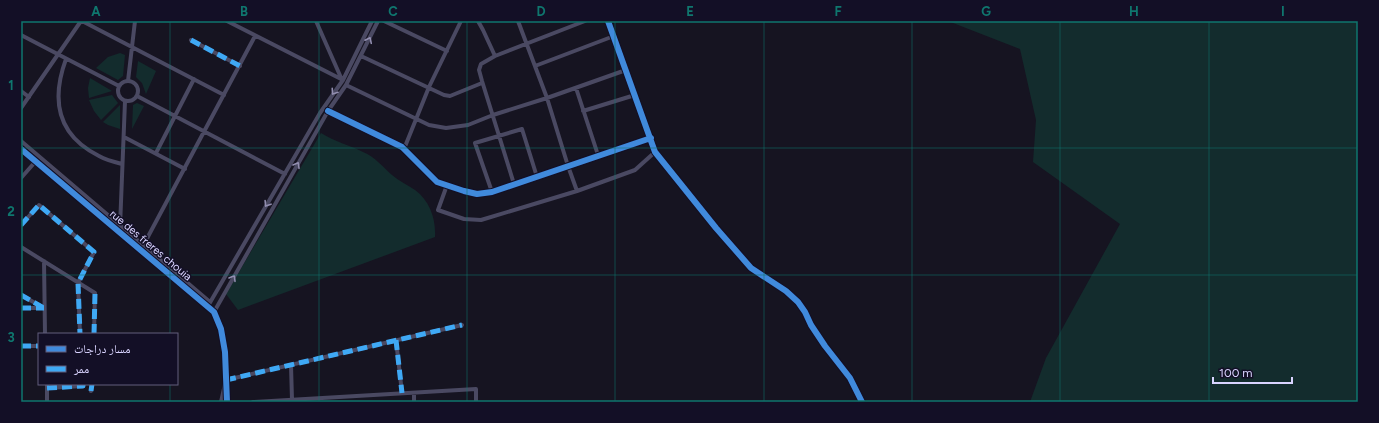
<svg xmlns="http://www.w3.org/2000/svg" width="1379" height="423" font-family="Figtree,'Noto Naskh Arabic',sans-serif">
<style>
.green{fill:#132c2d}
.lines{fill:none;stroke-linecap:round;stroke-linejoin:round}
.minor{stroke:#4a4962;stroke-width:4}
.quiet{stroke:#3fa9f5;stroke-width:5;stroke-dasharray:10 5;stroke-linecap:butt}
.cycleway-casing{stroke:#130f26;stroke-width:8}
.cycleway{stroke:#408adc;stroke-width:6}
.oneway{stroke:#928eb0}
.grid{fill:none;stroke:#0f766e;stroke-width:1;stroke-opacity:0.55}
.labels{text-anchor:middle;stroke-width:3;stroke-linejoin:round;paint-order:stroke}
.street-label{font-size:11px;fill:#d9d4ff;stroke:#130f26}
.neatline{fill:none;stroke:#0f766e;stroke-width:1.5}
.grid-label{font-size:13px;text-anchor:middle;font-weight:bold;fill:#0f766e}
</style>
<rect width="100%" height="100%" fill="#161421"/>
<path class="green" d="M948,21H1358V402H1030L1046,358L1120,224L1033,162L1036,120L1020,49Z
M120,53L125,55L123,76L118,80L96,68L108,57Z
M138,61L156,71L146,94L142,83L136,77Z
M90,78L112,91L89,98L88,88Z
M112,95L118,103L101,120L94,111L89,100Z
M137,103L144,106L132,129L133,105Z
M120,105V129L108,125L103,122Z
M321,133C335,142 349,145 363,152C375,157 383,167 392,175C399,181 408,185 415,190C430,201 436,219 435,237L238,310L226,294Z"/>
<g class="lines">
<path class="minor" d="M82,21L224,95
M227,21L343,80
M316,21L342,80
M384,21L447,51
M478,21L483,30L495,56
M518,21L547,98L568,166L577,191
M608,21L655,152L716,228L751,268L786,291L798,302L805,312L811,325L825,346L850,378L862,402
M21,35L119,86
M191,40L240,66
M361,56L444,95L450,96L482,83
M66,59C51,100 57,135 99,156C106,160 114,162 122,164
M535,66L614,36
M118 91a10 10 0 1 1 20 0a10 10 0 1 1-20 0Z
M128,81L135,21
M346,85L429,125L446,128L468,125L493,115L547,98L626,70
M576,88L598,155
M21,91L29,97
M137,96L285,174
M21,108L81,21
M328,111L402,147L437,182L464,191L477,194L492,192L651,138
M583,111L635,95
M124,137L185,169
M21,141L210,302
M21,149L214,312L221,329L225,352L227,402
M404,149L429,87L461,21
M156,153L194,79
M21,178L36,161
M514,184L482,81L479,70L481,64L495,56L585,21
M447,185L438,210L464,219L481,220L577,191L635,170L655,152
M492,192L475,143L522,129L537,177
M21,225L39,205L94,252L78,283L80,334
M120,227L125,101
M143,246L255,36
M21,247L95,293L94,334
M44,261L45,334
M21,295L44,308
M208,306L320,113L343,80L372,21
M21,308H44
M214,312L328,111L346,85L378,21
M396,340L402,393
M21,346H39
M291,365L292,400
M226,380L462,325
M47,384V402
M47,388L83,386V384
M91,391L92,384
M414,393V402
M221,402L225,384
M253,402L476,389V402"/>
<path class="quiet" d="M191,40L240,66
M21,225L39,205L94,252L78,283L80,334
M21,295L44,308
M21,308H44
M94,334L95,293
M396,340L402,393
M21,346H39
M226,380L462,325
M47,388L83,386V384
M91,391L92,384"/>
<defs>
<path id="cycleway" d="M608,21L655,152L716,228L751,268L786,291L798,302L805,312L811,325L825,346L850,378L862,402
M328,111L402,147L437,182L464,191L477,194L492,192L651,138
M21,149L214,312L221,329L225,352L227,402"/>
</defs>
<use href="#cycleway" class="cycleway-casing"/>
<use href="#cycleway" class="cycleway"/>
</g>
<defs><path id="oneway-chevron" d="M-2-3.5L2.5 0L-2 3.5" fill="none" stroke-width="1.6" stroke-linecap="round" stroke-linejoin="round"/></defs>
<g class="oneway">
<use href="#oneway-chevron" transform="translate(369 40) rotate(-64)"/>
<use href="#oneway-chevron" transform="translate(334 92) rotate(124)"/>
<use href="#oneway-chevron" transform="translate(297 165) rotate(-60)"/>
<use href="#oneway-chevron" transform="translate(267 204) rotate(122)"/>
<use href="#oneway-chevron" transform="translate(233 278) rotate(-60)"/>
</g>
<path class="grid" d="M170,21V334M319,21V402M467,21V402M615,21V402M764,21V402M912,21V402M1060,21V402M1209,21V402M21,148H1358M21,275H1358M170,384V402"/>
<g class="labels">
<g class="street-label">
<text transform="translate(151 245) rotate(40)" y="4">rue des freres chouia</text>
</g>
</g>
<rect width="1379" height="423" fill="none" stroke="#130f26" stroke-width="44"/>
<rect x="38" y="333" width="140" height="52" fill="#130f26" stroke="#625e7d"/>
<rect x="46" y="346" width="20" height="6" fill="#408adc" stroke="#625e7d"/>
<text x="74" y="353" font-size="12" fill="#d9d4ff">مسار دراجات</text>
<rect x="46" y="366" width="20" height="6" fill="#3fa9f5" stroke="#625e7d"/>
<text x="74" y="373" font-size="12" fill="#d9d4ff">ممر</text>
<path d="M1213 377v6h79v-6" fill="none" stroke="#d9d4ff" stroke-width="2"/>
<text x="1219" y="377" font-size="12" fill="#d9d4ff" stroke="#130f26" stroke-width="3" paint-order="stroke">100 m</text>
<rect x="22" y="22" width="1335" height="379" class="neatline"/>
<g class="grid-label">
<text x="96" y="16">A</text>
<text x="244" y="16">B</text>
<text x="393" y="16">C</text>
<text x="541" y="16">D</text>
<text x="690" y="16">E</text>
<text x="838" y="16">F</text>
<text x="986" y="16">G</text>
<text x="1134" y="16">H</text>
<text x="1283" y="16">I</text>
<text x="11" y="90">1</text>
<text x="11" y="216">2</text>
<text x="11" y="342">3</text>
</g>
</svg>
